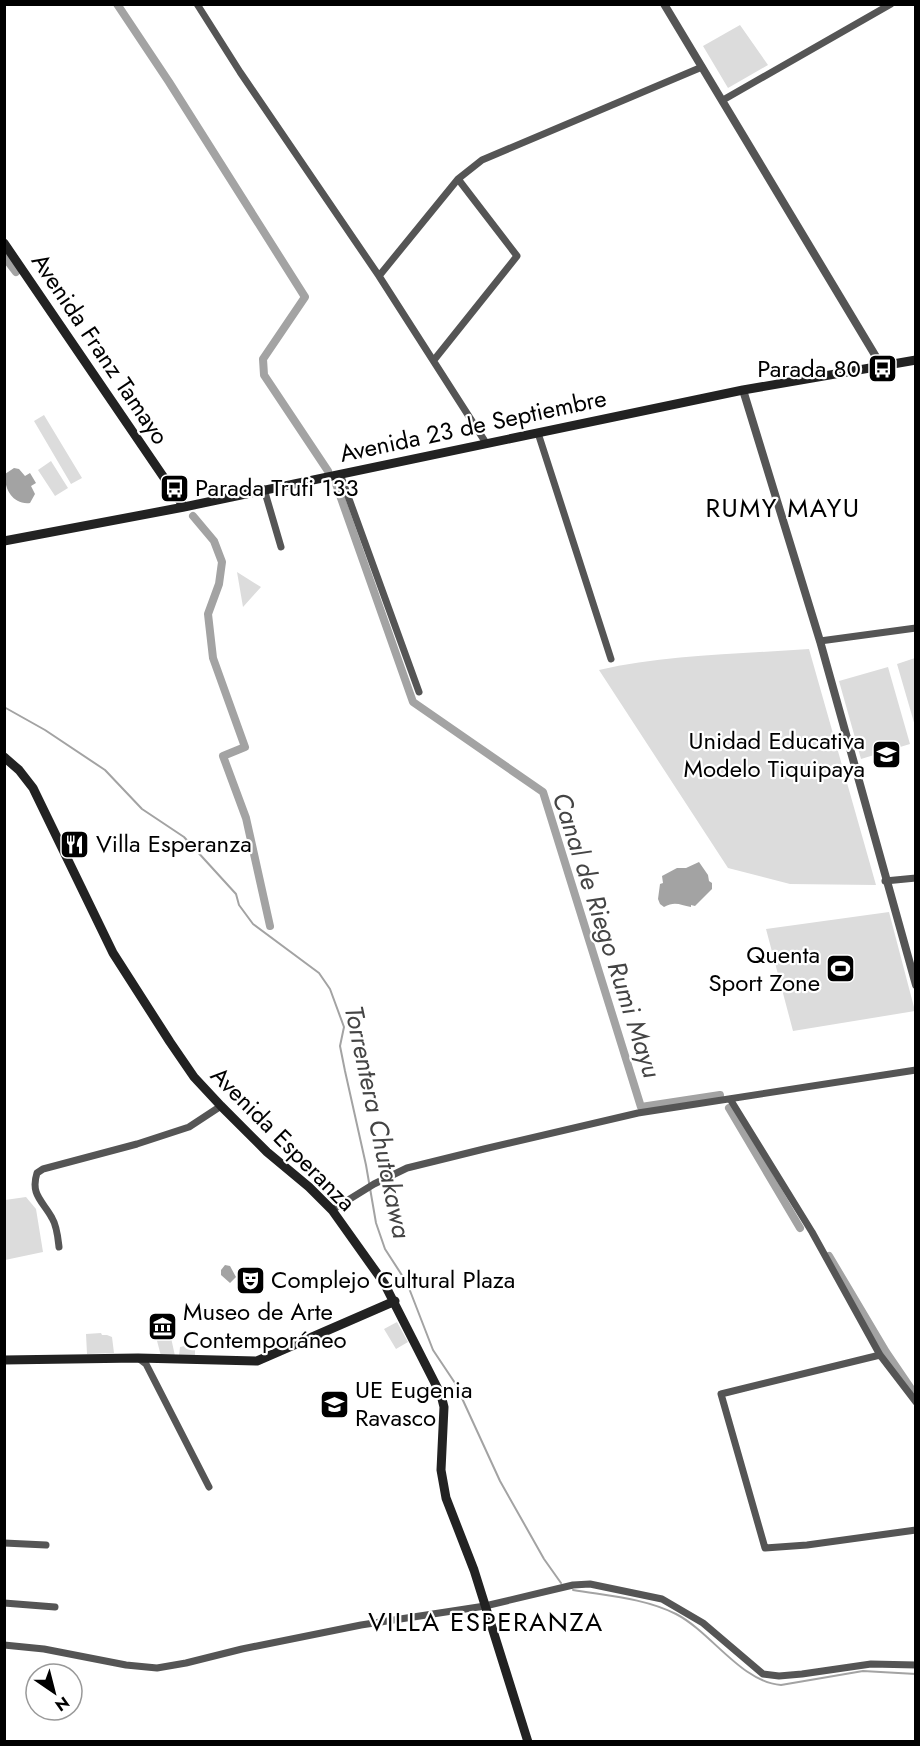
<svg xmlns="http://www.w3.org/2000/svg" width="920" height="1746" font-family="Jost,sans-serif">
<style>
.green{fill:#dcdcdc}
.water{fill:#a3a3a3}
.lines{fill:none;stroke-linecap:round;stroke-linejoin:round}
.stream{stroke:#a3a3a3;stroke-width:2}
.canal{stroke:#a3a3a3;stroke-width:8}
.minor{stroke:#555;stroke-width:7}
.tertiary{stroke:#555;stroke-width:8}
.secondary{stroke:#222;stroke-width:9}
.labels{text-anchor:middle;stroke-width:4.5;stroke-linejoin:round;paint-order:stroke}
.street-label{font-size:24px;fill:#000;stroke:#fff}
.poi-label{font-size:24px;fill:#000;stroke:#fff;text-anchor:start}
.neighbourhood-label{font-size:26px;letter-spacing:1.5px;fill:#000;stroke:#fff}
.water-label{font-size:26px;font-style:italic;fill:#444;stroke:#fff}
</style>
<rect width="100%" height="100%" fill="#fff"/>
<path class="green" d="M740,25L768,65L728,88L703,46Z
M44,415L82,478L71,484L34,421Z
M51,461L68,488L55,496L38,470Z
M237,572L261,587L243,607Z
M809,649L876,885L790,884L728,868L599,670C665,655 741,654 809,649Z
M915,658H916L915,726L897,664Z
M888,667L910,744L861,759L839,681Z
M889,912L915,1011L793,1031L766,929Z
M26,1197L36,1209L43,1252L5,1260V1200Z
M397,1322L408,1342L396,1349L384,1329Z
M101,1333L102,1335H107L112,1337L114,1353L87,1354L86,1334Z
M170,1333L175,1356H161L156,1337Z
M195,1344V1356H179L180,1347Z"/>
<path class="water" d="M14,468L19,469L25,476L30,473L36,483L31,486L35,494L30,503C13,505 4,489 5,474Z
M699,862L708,875L709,881L712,883V889L695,906L691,905V907C680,905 675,901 664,907L660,904L658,899L660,884L663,883L662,876L677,868H686Z
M225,1265L230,1266L236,1277L230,1283L221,1275V1270Z"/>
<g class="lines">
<path class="stream" d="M4,707L45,730L105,770L142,809L184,837L236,894L239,905L253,924L319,973L330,989L344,1027L340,1046L345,1071L366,1165L376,1223L385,1249L407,1283L433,1350L455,1383L500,1481L544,1559L561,1583
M573,1590C608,1596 644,1598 676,1614C711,1632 741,1682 781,1685L863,1671L916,1674"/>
<path class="canal" d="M117,4L169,82L305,297L263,359L264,375L328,471
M4,256L16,272
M336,484L413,702L543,792L641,1107L720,1095
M193,516L214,541L222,562L219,584L208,614L213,658L245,747L223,756L246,818L270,926
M729,1108L800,1228
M829,1256L886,1352L916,1396"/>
<path class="minor" d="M197,4L240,72L379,276L486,443
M723,100L891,4
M379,276L458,179L482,160L702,67
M434,360L517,256L458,179
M538,433L611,659
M340,474L419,692
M264,489L281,547
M820,641L916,628
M885,881L916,878
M730,1099L812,1232L880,1355L916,1402
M332,1210L374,1184L407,1168L484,1149L638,1113L916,1070
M59,1247C58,1238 57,1226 52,1218C43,1201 30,1195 37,1173L43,1169L137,1144L189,1127L221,1106
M880,1355L721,1394L765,1548L807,1545L916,1530
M138,1358L146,1364L209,1487
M4,1543L46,1545
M4,1603L55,1607
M4,1645L44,1649L126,1665L157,1668L186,1663L242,1649L361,1625L485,1606L573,1585L590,1584L662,1599L703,1623L763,1674L779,1676L802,1674L871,1664L916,1665"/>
<path class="tertiary" d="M664,4L881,365
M743,390L820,641L916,985"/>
<path class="secondary" d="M4,243L184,507
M4,541L184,507L743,390L916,360
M4,757L19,770L33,788L113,953L170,1042L194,1077L221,1106L267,1152L309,1187L332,1210L384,1283L441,1395L444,1407L441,1470L446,1498L474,1570L528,1742
M4,1360L138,1358L257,1361L395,1301"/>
</g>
<defs>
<symbol id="bus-square" viewBox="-11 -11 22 22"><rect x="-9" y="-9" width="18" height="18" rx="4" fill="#000" stroke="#fff"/><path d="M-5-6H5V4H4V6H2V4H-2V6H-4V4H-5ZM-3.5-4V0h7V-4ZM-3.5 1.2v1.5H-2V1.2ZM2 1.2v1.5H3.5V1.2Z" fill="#fff"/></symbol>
<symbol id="school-square" viewBox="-11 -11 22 22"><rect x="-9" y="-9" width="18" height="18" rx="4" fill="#000" stroke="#fff"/><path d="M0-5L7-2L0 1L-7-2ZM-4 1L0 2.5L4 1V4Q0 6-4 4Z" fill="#fff"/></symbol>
<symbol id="restaurant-square" viewBox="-11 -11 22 22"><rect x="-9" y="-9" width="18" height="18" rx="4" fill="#000" stroke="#fff"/><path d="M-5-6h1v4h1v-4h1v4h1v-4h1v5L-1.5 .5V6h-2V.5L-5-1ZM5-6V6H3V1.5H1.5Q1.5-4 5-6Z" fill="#fff"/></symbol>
<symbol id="stadium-square" viewBox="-11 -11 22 22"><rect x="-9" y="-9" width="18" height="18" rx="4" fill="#000" stroke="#fff"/><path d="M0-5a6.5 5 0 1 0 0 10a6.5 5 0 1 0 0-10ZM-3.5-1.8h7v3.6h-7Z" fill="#fff"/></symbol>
<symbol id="theatre-square" viewBox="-11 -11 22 22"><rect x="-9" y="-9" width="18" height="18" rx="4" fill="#000" stroke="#fff"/><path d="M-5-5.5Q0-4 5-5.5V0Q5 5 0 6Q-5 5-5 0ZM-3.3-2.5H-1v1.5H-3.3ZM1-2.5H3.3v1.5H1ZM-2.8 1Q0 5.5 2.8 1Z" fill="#fff"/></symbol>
<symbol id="museum-square" viewBox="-11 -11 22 22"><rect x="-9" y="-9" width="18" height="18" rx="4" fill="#000" stroke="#fff"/><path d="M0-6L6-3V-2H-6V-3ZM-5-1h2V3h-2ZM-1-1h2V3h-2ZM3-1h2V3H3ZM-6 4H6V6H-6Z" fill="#fff"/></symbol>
</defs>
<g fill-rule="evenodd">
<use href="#bus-square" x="866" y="352" width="33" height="33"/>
<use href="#bus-square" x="158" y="472" width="33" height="33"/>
<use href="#school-square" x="870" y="738" width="33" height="33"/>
<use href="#restaurant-square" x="58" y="828" width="33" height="33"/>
<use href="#stadium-square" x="824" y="952" width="33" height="33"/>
<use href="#theatre-square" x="234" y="1264" width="33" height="33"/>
<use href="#museum-square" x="146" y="1310" width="33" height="33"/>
<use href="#school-square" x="318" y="1388" width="33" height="33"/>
</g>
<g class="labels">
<g class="street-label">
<text transform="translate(100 349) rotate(56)" y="8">Avenida Franz Tamayo</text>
<text transform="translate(473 426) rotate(-12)" y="8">Avenida 23 de Septiembre</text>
<text transform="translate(283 1139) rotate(45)" y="8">Avenida Esperanza</text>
</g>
<g class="poi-label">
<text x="861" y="377" text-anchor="end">Parada 80</text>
<text x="195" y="496">Parada Trufi 133</text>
<text x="865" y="749" text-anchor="end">Unidad Educativa<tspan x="865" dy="28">Modelo Tiquipaya</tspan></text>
<text x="96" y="852">Villa Esperanza</text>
<text x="820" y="963" text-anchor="end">Quenta<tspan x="820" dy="28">Sport Zone</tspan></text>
<text x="271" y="1288">Complejo Cultural Plaza</text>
<text x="183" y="1320">Museo de Arte<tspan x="183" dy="28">Contemporáneo</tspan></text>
<text x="355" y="1398">UE Eugenia<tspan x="355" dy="28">Ravasco</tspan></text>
</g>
<g class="neighbourhood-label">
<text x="783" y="517">RUMY MAYU</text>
<text x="486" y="1631">VILLA ESPERANZA</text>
</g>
<g class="water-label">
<text transform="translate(607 935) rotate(72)" y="9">Canal de Riego Rumi Mayu</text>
<text transform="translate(378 1122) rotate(78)" y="9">Torrentera Chutakawa</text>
</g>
</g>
<rect width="920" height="1746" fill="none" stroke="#000000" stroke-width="12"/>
<g transform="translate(54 1692) rotate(145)"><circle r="28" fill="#ffffff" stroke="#999999" stroke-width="1.5"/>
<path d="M0-4.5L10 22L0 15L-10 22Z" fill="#000000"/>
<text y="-9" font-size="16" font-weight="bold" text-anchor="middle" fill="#000000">N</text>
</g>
</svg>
